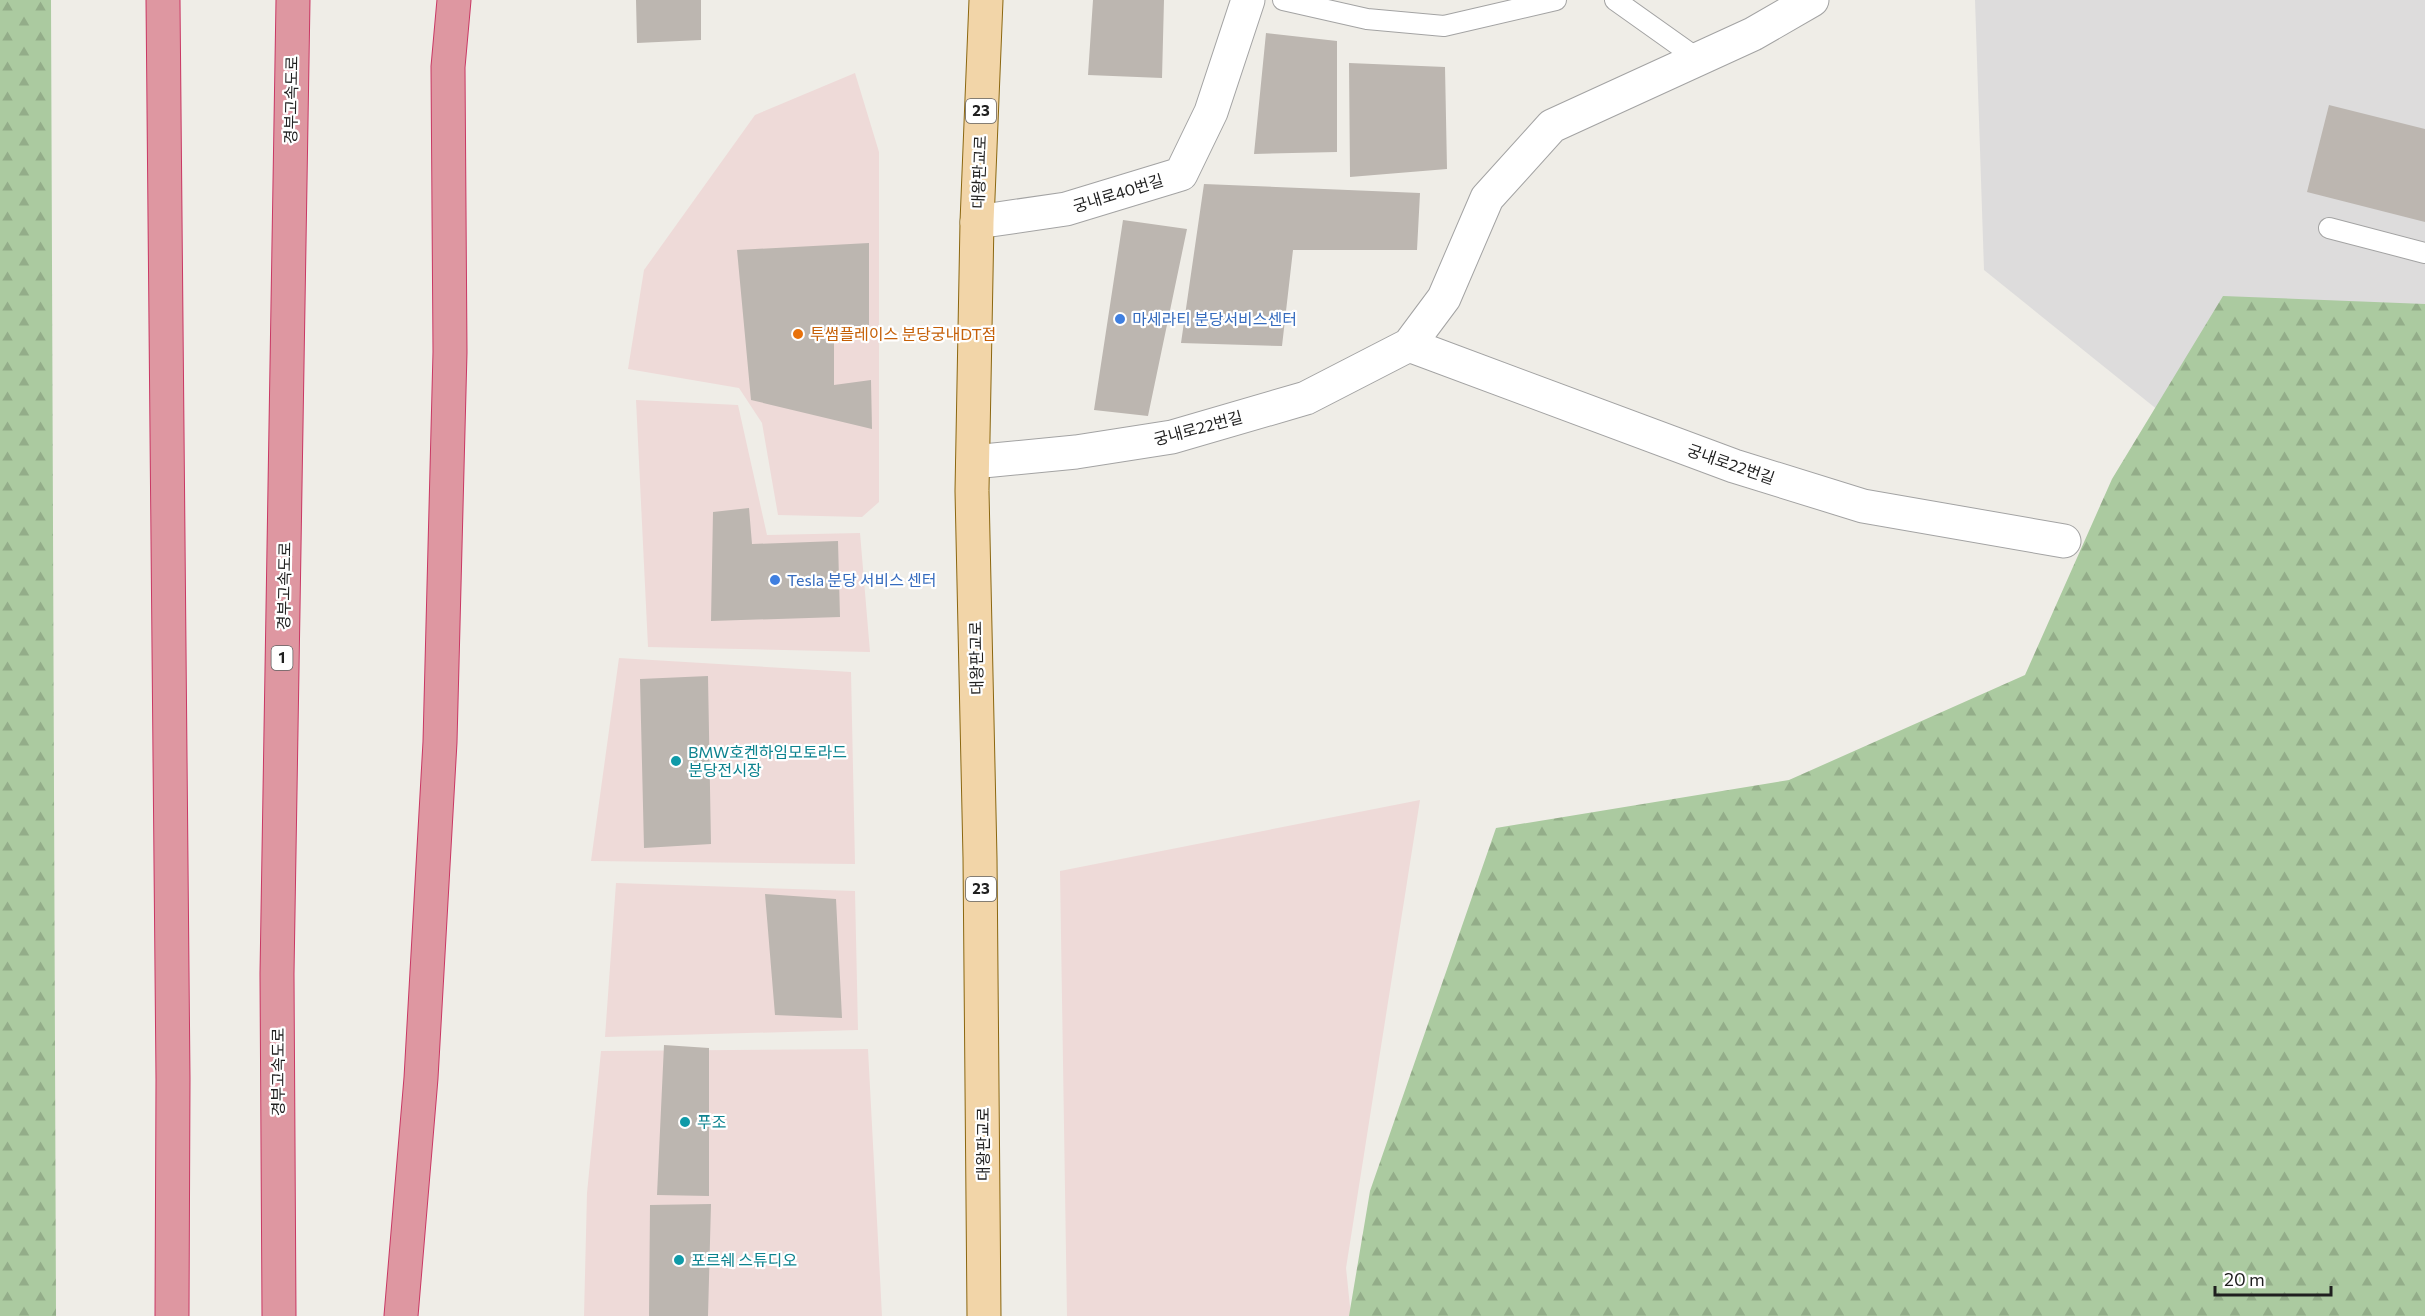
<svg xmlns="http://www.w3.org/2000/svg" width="2425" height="1316" font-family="Commissioner,'Noto Sans KR',sans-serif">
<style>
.residential{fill:#dddcdc}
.commercial{fill:#eedad8}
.forest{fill:url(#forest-firs)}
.building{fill:#bcb6b0}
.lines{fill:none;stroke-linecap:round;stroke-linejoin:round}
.lane-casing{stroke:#a3a3a3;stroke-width:22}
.street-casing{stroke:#a3a3a3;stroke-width:35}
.primary-casing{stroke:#8b6710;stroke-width:35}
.highway-casing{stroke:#c93864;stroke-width:35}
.lane{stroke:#fff;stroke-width:20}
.street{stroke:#fff;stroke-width:33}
.primary{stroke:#f2d5a8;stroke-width:33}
.highway{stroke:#de97a1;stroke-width:33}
.shop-dot{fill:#3f7fe0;stroke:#fff;stroke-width:2}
.food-dot{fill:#e8710a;stroke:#fff;stroke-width:2}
.culture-dot{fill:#0f9aa8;stroke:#fff;stroke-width:2}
.labels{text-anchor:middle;stroke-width:4.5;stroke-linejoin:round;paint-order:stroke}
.shield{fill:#fff;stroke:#626262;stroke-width:1.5}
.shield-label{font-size:15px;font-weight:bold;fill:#1f1f1f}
.street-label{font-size:16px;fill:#1f1f1f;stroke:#fff}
.shop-label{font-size:16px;fill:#366cbe;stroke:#fff;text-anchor:start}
.food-label{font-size:16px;fill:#c56008;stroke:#fff;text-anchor:start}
.culture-label{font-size:16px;fill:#0d838f;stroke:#fff;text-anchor:start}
</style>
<defs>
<pattern id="forest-firs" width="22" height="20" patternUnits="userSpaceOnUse" patternTransform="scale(1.5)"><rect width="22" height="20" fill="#abcaa0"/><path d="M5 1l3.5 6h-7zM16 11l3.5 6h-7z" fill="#93ad89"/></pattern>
</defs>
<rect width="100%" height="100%" fill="#efede7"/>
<path class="residential" d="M1975,0H2425V602L2256,489L1984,270Z"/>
<path class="commercial" d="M855,73L879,152V502L862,517L778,515L762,423L739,388L628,369L644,270L755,115Z
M636,400L738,405L767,535L860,533L870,652L648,647Z
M619,658L851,672L855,864L591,861Z
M1420,800L1346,1268L1351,1316H1067L1060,871Z
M616,883L855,891L858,1030L605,1037Z
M868,1049L882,1316H584L587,1193L601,1051Z"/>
<path class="forest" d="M0,0H51L56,1316H0Z
M2223,296L2425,304V1316H1349L1370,1191L1496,828L1789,780L2025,675L2112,479Z"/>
<path class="building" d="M636,0H701V40L637,43Z
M1093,0H1164L1162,78L1088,75Z
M1266,33L1337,41V152L1254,154Z
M1349,63L1445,67L1447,169L1350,177Z
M2329,105L2425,129V222L2307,192Z
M1204,184L1420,193L1417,250H1293L1282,346L1181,343Z
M1123,220L1187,229L1148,416L1094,410Z
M869,243V330L834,337V385L871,380L872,429L751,400L737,250Z
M749,508L752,544L838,541L840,617L711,621L713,512Z
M708,676L711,844L644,848L640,679Z
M765,894L836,899L842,1018L775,1015Z
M664,1045L709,1048V1196L657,1195Z
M711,1204L708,1316H649L650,1205Z"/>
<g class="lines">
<defs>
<path id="lane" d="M1283,0L1367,19L1444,26L1556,0
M1615,0L1698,59
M2329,228L2425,253"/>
<path id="street" d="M977,222L1066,209L1181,174L1211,112L1248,0
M1409,345L1734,466L1863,506L2064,541
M973,462L1076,452L1172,437L1306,398L1409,345L1444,298L1487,198L1552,126L1753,34L1812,0"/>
<path id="primary" d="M984,1316L980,858L972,491L977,222L986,0"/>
<path id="highway" d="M163,0L173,1079L172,1316
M279,1316L277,974L293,0
M401,1316L421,1078L440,742L450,352L448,67L454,0"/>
</defs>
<use href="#lane" class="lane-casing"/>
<use href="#street" class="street-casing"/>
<use href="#primary" class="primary-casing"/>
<use href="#highway" class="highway-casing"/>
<use href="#lane" class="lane"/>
<use href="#street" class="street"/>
<use href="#primary" class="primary"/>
<use href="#highway" class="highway"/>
</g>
<g class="shop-dot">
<circle cx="1120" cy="319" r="6"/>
<circle cx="775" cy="580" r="6"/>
</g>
<circle class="food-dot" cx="798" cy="334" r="6"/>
<g class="culture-dot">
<circle cx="676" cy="761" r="6"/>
<circle cx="685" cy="1122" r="6"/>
<circle cx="679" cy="1260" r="6"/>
</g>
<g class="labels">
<g class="shield">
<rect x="966" y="99" width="30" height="24" rx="4.5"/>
<rect x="271.5" y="646" width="21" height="24" rx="4.5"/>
<rect x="966" y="877" width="30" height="24" rx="4.5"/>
</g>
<g class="shield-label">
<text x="981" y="116">23</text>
<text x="282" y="663">1</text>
<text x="981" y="894">23</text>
</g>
<g class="street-label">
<text transform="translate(291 100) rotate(-89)" y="6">경부고속도로</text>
<text transform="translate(979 172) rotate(-88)" y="6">대왕판교로</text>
<text transform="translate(1118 193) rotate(-17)" y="6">궁내로40번길</text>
<text transform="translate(1198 428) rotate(-15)" y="6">궁내로22번길</text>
<text transform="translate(1731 464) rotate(19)" y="6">궁내로22번길</text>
<text transform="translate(284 586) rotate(-89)" y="6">경부고속도로</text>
<text transform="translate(976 658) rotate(-91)" y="6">대왕판교로</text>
<text transform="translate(278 1072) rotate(-90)" y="6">경부고속도로</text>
<text transform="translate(983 1144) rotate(-90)" y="6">대왕판교로</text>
</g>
<g class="shop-label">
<text x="1132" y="325">마세라티 분당서비스센터</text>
<text x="787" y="586">Tesla 분당 서비스 센터</text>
</g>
<g class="food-label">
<text x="810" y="340">투썸플레이스 분당궁내DT점</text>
</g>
<g class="culture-label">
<text x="688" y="758">BMW호켄하임모토라드<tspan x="688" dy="18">분당전시장</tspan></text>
<text x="697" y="1128">푸조</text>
<text x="691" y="1266">포르쉐 스튜디오</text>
</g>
</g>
<path d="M2215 1286v9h116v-9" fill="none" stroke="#1f1f1f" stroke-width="3"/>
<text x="2224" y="1286" font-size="18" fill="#1f1f1f" stroke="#ffffff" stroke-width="4.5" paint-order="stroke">20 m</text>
</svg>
